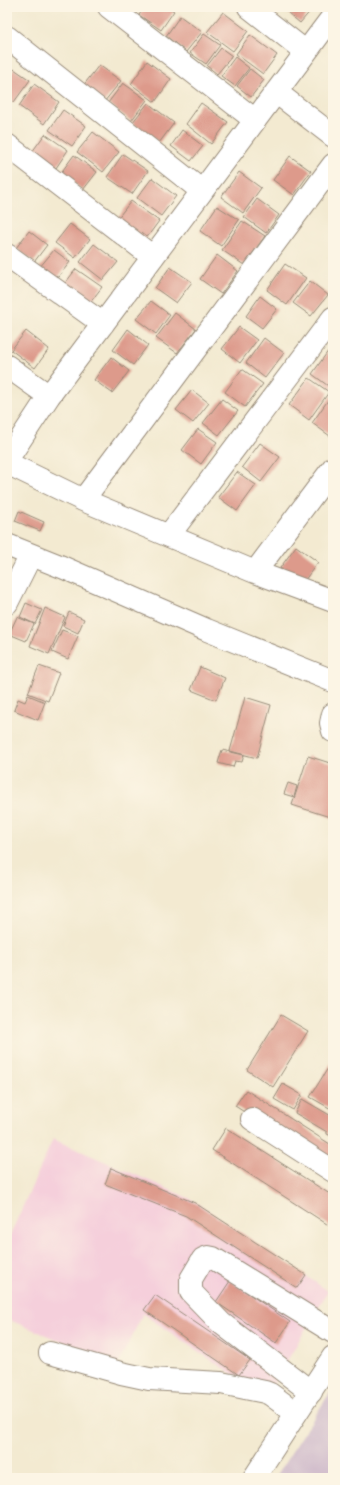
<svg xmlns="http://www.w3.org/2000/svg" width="340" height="1485" font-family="'Libre Caslon Text',serif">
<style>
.built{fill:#f5cfdb}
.industrial{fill:#d1bdcc}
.building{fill:#dd9a8b}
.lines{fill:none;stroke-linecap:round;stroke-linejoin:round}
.minor-casing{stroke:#978a78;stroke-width:24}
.major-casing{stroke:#978a78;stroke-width:24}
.minor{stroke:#fff;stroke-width:22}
.major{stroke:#fff;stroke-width:22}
</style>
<rect width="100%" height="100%" fill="#fcf5e5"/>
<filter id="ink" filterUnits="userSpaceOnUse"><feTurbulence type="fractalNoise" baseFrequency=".025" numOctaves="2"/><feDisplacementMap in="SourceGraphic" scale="8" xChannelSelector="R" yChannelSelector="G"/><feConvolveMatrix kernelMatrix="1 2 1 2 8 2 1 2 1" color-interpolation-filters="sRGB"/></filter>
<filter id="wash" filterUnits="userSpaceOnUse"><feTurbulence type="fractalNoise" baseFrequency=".012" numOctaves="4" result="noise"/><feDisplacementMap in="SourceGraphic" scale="16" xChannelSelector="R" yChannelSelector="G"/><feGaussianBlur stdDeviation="0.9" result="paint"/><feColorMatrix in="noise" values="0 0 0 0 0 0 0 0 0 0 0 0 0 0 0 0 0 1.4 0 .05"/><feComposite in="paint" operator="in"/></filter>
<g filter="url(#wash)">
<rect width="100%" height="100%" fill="#f3ead1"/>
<path class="built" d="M53,1139L191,1199L328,1291L266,1397L143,1314L118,1365L7,1319V1242Z"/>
<path class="industrial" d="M333,1388V1478H275Z"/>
<g id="blocks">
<path class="building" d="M145,7H168L174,11L161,30L139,15Z
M281,7H312L313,8L300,23Z
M223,12L248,31L233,51L207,32Z
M180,16L202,32L186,52L166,36Z
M204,34L220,45L206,64L190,53Z
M250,35L277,55L263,74L236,54Z
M221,48L232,56L217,74L207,66Z
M235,57L249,68L235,86L221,76Z
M147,61L171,79L155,102L131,84Z
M99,65L121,81L104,102L83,86Z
M14,69L30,80L14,102L7,97V79Z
M250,69L264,80L251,97L237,86Z
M123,83L147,100L131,121L108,103Z
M34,84L59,102L44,124L19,106Z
M148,103L174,123L159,143L132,123Z
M201,103L228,122L211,144L186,124Z
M63,110L86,126L72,146L49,130Z
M182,130L203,146L191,161L171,146Z
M93,132L119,152L103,172L77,152Z
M45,134L68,150L56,168L32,152Z
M123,154L148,171L132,194L107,177Z
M74,155L97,172L83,190L60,174Z
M290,156L311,171L294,195L273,180Z
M239,172L261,188L243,213L221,197Z
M152,178L176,196L161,216L137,198Z
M257,199L279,215L266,233L244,217Z
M131,201L159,221L145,240L117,219Z
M217,206L239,220L221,246L200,231Z
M242,221L265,236L244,265L222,250Z
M70,224L90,239L75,258L55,243Z
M29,231L47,245L34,262L16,248Z
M94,244L118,262L103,280L80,262Z
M54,250L70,262L55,281L39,268Z
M217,255L238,271L221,294L200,279Z
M285,264L306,278L287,305L267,290Z
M170,267L192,282L176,303L155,288Z
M76,269L102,287L89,304L63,286Z
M310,281L328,295L311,316L293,303Z
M260,296L277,309L262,328L246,316Z
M151,301L170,315L156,334L136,319Z
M175,313L196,329L177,353L156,338Z
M239,327L257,340L240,363L222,349Z
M128,329L148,345L133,365L113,350Z
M26,331L49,349L35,368L11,350Z
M264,338L284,353L265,378L246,363Z
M331,347L333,348V385L331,388L312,374Z
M111,357L129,371L112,393L94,380Z
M242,369L263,384L245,407L225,392Z
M309,378L329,392L309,420L289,405Z
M192,390L209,403L193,423L176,410Z
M331,396L333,397V432L330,436L312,423Z
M222,399L238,411L219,435L203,423Z
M198,429L217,442L201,464L182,450Z
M260,443L280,457L261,482L242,467Z
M237,472L256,485L237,511L218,497Z
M19,511L44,522L40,531L15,521Z
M296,546L318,562L302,584L280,568Z
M26,603L42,610L35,624L20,617Z
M45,608L65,617L49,654L30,646Z
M69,612L84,619L78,633L63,626Z
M17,617L34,624L26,641L9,634Z
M62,630L78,636L68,659L52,652Z
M39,666L59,673L48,701L28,693Z
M200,667L225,678L216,700L191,690Z
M28,695L45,702L38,720L14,710L18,699L25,702Z
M245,697L271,705L257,758L230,751Z
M222,750L244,755L242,762L235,761L233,767L218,763Z
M308,756L333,764V818L292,805Z
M288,783L297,786L294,797L284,794Z
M281,1015L308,1031L273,1087L247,1070Z
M333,1060V1110L310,1097Z
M283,1084L302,1095L293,1110L274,1099Z
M246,1090L333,1146V1169L235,1106Z
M302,1099L333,1117V1137L327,1134V1132L295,1113Z
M226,1128L333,1196V1228L212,1150Z
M111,1168L195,1203L306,1275L297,1288L186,1216L105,1184Z
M230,1281L290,1322L276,1343L216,1302Z
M155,1295L250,1360L239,1375L144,1310Z"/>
</g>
</g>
<g filter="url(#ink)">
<use href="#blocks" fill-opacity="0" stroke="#978a78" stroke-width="1"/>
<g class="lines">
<defs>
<path id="minor" d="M109,7L255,120
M249,7L306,52
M7,37L202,191
M276,92L333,136
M7,145L153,257
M7,255L103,324
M7,366L49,396
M7,460L49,396L333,16
M7,463L83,500L255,572L333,601
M83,500L333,165
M169,535L333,318
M7,545L62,567L207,630L333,681
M255,572L333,468
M7,603L31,555
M333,714L331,723L333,731
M252,1119L333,1171
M50,1353L121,1373L149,1379L221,1383L265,1392L270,1394L296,1413
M311,1392L221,1323L191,1292V1279L203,1259L208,1257L213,1258L333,1332"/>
<path id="major" d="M254,1478L333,1357"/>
</defs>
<use href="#minor" class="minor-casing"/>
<use href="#major" class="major-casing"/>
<use href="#minor" class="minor"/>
<use href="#major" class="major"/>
</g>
</g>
<rect width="340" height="1485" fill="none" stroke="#fcf5e5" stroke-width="24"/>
</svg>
